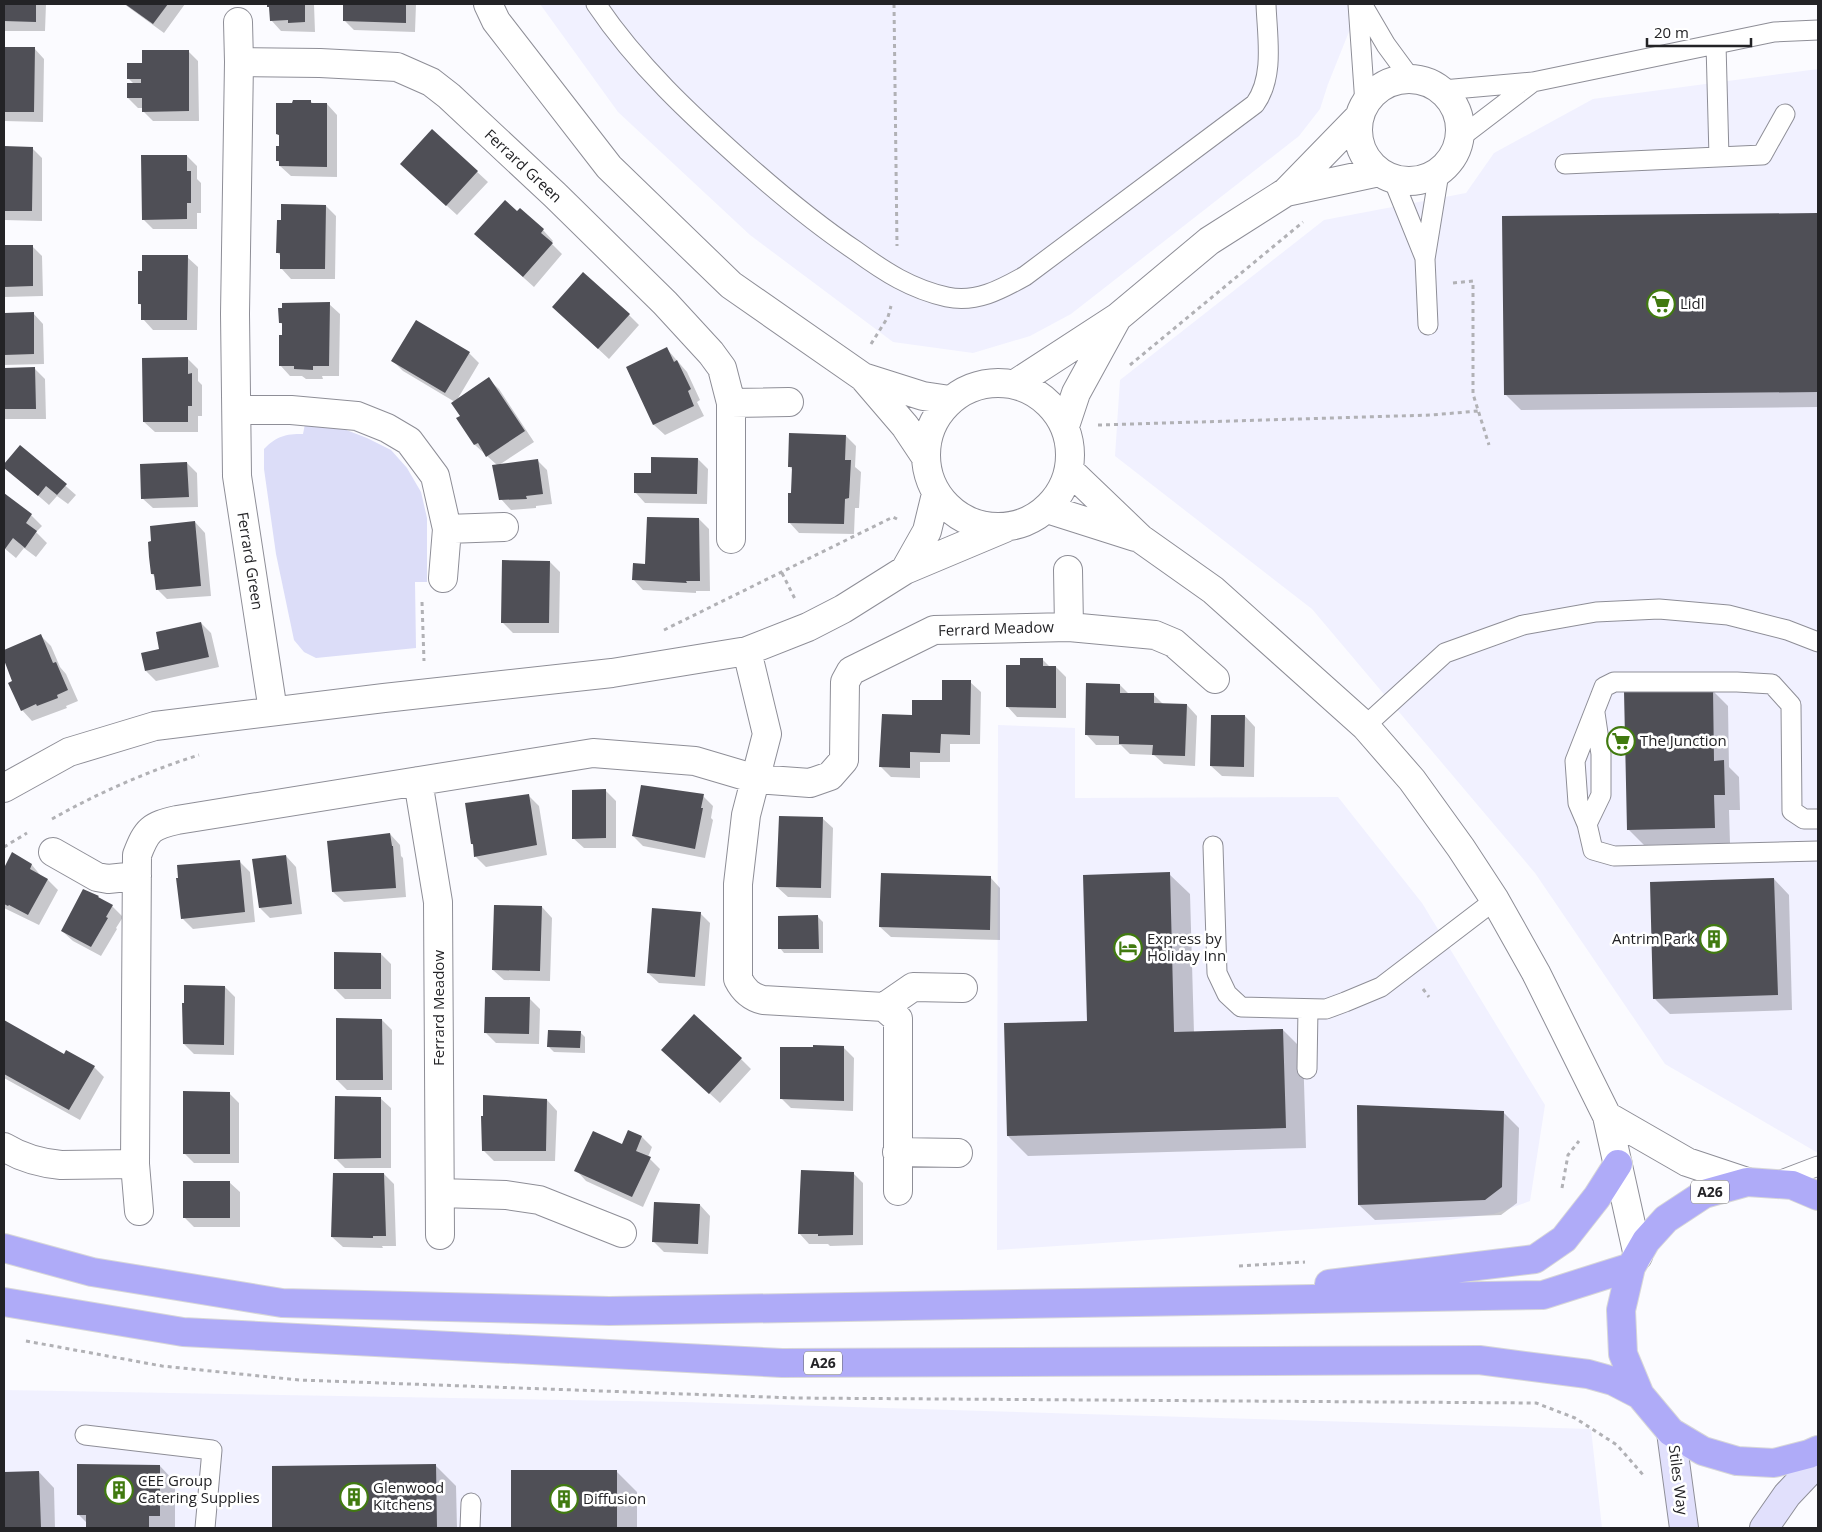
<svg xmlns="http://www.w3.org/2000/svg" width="1822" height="1532" font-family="'Open Sans',sans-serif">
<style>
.built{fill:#f1f1ff}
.green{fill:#dcddf8}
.shadow{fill:#0003}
.building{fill:#4f4f56}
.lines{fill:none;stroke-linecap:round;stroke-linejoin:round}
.service-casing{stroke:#8e8e97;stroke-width:21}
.minor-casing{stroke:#8e8e97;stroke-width:30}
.secondary-casing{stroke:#8e8e97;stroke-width:30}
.trunk-casing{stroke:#d7d7d8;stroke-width:30}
.path{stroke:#b1b1b5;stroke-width:3;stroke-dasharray:4 4;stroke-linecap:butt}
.service{stroke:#fff;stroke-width:19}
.minor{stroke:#fff;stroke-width:28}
.secondary{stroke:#e1e0fc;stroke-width:28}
.trunk{stroke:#afabf8;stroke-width:28}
.labels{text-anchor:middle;stroke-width:5;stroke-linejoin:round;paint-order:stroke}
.shield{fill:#fff;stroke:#656567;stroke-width:1}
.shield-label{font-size:14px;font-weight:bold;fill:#232326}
.street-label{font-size:15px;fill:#232326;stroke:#fff}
.poi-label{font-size:15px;fill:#232326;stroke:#fff;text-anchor:start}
</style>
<rect width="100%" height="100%" fill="#fbfbff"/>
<path class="built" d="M540,4H1360L1328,84L1320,109L1299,136L1071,314L1030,336L973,353L893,342L750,235L618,112Z
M1818,69V1153L1665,1064L1535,873L1312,609L1115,456L1120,380L1324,220L1466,193L1494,153L1593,99Z
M998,725L1075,728V798L1338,797L1422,903L1545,1105L1530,1201L1494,1214L1448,1220L997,1250Z
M4,1390L684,1402L1591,1429L1602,1528H4Z"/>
<path class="green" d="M305,424L341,428L367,438L391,450L407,468L421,492L427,518V582H415L416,648L316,658L304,652L294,640L276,554L264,469V449C277,436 285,434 303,434Z"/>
<path class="shadow" d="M4,4H46L45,31H4Z
M124,4H185L164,33Z
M269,4H314L315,32L281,31L271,20Z
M345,4H416L415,32L354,30L344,20Z
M4,48H34L44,59L43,122L4,121Z
M188,51L198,61L199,121H153L143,111V108H138L128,98L134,84L128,78L143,64Z
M310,101L314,104H327L337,115V177L291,176L280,166L278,160L280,148V137L278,134L294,105Z
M432,130L488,182L457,215L412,174Z
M4,148H32L42,158V221L4,220Z
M187,156L197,166V179L201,183V213H197V229H153L143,219Z
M326,206L336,216L335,279H291L281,268V256L277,252Z
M517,213L543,230L553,241L551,243L562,254L534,287L486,244Z
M1818,214V407L1521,410L1505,394L1503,217Z
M32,246L42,256L43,296L4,297V247Z
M187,257L198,267L197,330H153L143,319V307L139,303Z
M329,304L340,314L339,376H322L323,379H306L302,376H290L280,365L283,336V325L280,322Z
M33,313L43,324L44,364L4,365V314Z
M629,315L639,325L609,359L564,317Z
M667,349L687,372L700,400L697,402L704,416L665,435L654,425L627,368Z
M469,353L479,363L457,400L488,379L499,389L534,442L499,465L537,460L547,470L552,504L536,506V508L511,510L501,499L497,465L475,445L458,418L462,416L455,402L403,371L393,361Z
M188,359L198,369V381L202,385V416H198V432H155L144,422Z
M34,368L45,379L46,419H4V369Z
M846,436L856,446L855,467L861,472L859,508H855L854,534L799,533L789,522L793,470L790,467Z
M20,446L76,495L68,504L57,496L49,505L4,466Z
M698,459L708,469L707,504L645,503L635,492L652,474Z
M187,463L197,473L198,507L153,508L142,498Z
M4,494L31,515L42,526L36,532L47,543L36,557L24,548L16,558L4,548Z
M699,519L709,529L710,591H696V593L643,590L633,579L647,565Z
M195,522L205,533L211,596L167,599L157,589L156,578L152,574Z
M550,562L560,572L559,633H513L502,622Z
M201,623L211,633L219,667L156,681L146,671L160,650Z
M40,635L51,646L60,667L66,674L78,701L66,706L67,708L32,721L22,710L14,681L4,657V651Z
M1042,659L1050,667H1056L1066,677V718L1017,717L1007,706L1022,667Z
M970,682L981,692L980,744H950V762H920V778L891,777L880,766L913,717L943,702Z
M1120,685L1129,694L1154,695L1164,705H1187L1197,716L1195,766L1164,764L1154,755L1130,754L1121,745H1096L1086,734Z
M1712,690L1728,706L1729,767L1739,777L1740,810H1729L1730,843L1644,845L1628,829Z
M1245,716L1255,727L1254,777L1222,776L1211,766Z
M605,790L616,801V848H584L573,838Z
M528,795L539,806L547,855L486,867L476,857L474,846L472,844Z
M703,796L713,806L711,818L713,820L705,858L643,846L633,836Z
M822,818L833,828L831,898L788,897L777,887Z
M390,834L400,845L401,856L403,858L406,897L344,902L333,892Z
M13,854L32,865L41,876L48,880L58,890L39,925L4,908V870Z
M286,856L296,867L302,914L270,918L260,908Z
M240,862L250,872L255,922L193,929L183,919L178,879Z
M1169,874L1190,894L1194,1033L1283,1030L1303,1050L1306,1148L1028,1156L1008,1136L1088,1022Z
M990,877L1000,888V940L891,937L880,927Z
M1774,879L1789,895L1792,1010L1670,1014L1655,999Z
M84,891L98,897L112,906L123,917L116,928L117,929L101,956L73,941L62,931Z
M542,907L552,918L550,981L504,980L493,970Z
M700,913L710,923L705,986L659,983L648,973Z
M818,917L823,922V953H784L780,948Z
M381,954L391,964V999H345L335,989Z
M225,987L235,997L234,1055L194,1054L184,1044Z
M530,999L540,1009L539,1044L496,1043L486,1033Z
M382,1020L392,1030V1090H347L337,1080Z
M4,1022L65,1056L94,1067L104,1077L80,1120L4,1078Z
M580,1032L585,1037V1053L554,1052L549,1047Z
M843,1047L854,1058L853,1111L791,1108L781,1098Z
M741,1059L751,1069L720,1103L673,1060Z
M229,1093L239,1103V1163H194L184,1153Z
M380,1098L391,1108V1168H345L335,1158Z
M547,1100L557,1111L555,1161H494L483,1150Z
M1503,1112L1519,1128L1517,1203L1501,1215L1375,1220L1359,1205Z
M628,1131L642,1137L652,1147L648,1157L660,1169L643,1207L586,1181L576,1170L622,1146Z
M853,1173L863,1183V1245L830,1246L828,1244H809L799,1233Z
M384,1174L394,1184L396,1246H382L383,1248L343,1247L332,1237Z
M229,1182L240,1192V1227H194L184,1217Z
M700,1205L710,1216L708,1254L664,1252L653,1241Z
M160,1466L175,1482V1528H87V1523L78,1514Z
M436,1466L456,1486L457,1528H273V1467Z
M512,1471L617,1472L637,1492V1528H512Z
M39,1472L54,1488L55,1528H4V1473Z"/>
<path class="building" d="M4,4H36V22L4,21Z
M125,4H168L153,24Z
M267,4H305V22L288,23V20L270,21L269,7H267Z
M343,4H406V23L343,21Z
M4,47H35L34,112H4Z
M142,50H189V111L142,112V98H127V83H141V79H127V63H142Z
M293,100H311V103H327V167L279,166V161H276V146H279V135L276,134V103H292Z
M432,129L478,171L446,206L400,164Z
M4,146L33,147L32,211H4Z
M141,155H187V171H191V203H187V219L142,220Z
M505,200L517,211L520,208L544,229L541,233L553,243L523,277L474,234Z
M281,204L326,205L325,269H280V253H276L277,220H281Z
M1818,213V392L1504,395L1502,216Z
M4,245H33V286L4,287Z
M142,255H188L187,320H141V304H138V271H142Z
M583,272L630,314L598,349L552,307Z
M330,302L329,366H313V370L294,369V366H279V335H282V323H279L278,308H282V303Z
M34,312V354L4,355V313Z
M416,320L470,352L445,393L391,361Z
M667,347L674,362L677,360L691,389L688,391L694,406L653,425L626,367Z
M188,357V374L192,373V406H188V422H143L142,358Z
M35,367L36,409H4V368Z
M489,377L525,431L486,457L478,443L474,445L456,418L460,416L451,403Z
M789,433L846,435L845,460H851L849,498L845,499L844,524L788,523V493H791L792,467H788Z
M20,445L67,484L57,495L46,486L38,496L4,468V464Z
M651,457L698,458L697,494L634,493V473H651Z
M538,459L543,494L526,496L527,499L499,500L492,465Z
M187,462L189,497L141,499L140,464Z
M4,493L32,514L26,523L37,531L25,548L13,538L5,549L4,547Z
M647,517L699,518L700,581H686L687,583L632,580L633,563L645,564Z
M195,521L201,586L156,590L154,574H151L149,557L148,542L151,541L150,526Z
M502,560L550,561L549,623H501Z
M201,622L209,657L145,671L141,653L159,649L156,632Z
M41,634L53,663L56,662L68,690L57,695L58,698L37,706L36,704L21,711L8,683L12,681L4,660V650Z
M1020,658H1043V666H1056V708L1006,707V665H1020Z
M942,680H971L970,735L941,734L940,753L910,752V768L879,767L882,714L912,715V700H942Z
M1086,683L1120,684V693H1154V703L1187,704L1185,756L1152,755L1153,745L1119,744V736L1085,735Z
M1713,689L1714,761L1724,760L1725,795H1714L1715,828L1627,830L1624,691Z
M1211,715H1245L1244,767L1210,766Z
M641,785L704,794L701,808H703L695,849L632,836Z
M606,789V838L572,839V790Z
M529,794L537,845L474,857L473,844H471L465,803Z
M779,816L823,817L821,888L776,887Z
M390,833L392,846H393L396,888L332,892L327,841Z
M12,852L32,864L30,869L48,879L28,915L9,905L8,906L4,904V868Z
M286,855L292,904L259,908L252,859Z
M240,860L245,912L181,919L176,878H178L177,865Z
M1170,872L1174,1032L1283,1029L1286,1128L1007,1136L1004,1023L1087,1021L1083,875Z
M881,873L991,876L990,930L879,927Z
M1774,878L1778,995L1653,999L1650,882Z
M83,889L99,896L98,897L113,905L106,917L108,918L91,947L61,931Z
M494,905L542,906L540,971L492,970Z
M652,908L701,912L695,977L647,973Z
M818,915L819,949H778V916Z
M334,952L381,953V989H334Z
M184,985L225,986L224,1045L183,1044L182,1003H184Z
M485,997H530L529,1034L484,1033Z
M694,1014L742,1058L709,1094L661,1050Z
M336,1018L382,1019L383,1080H336Z
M4,1020L64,1054L66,1050L95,1066L69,1110L4,1074Z
M548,1030L581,1031L580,1048L547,1047Z
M813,1045L844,1046V1101L780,1099V1047H813Z
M183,1091L230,1092V1154H183Z
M483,1095L547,1099L546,1151H482L481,1116H483Z
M335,1096L381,1097V1158L334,1159Z
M1357,1105L1504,1111L1502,1187L1485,1200L1358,1205Z
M628,1130L642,1136L636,1151L651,1157L632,1197L574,1171L593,1131L622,1144Z
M801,1170L854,1172L853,1235L818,1236V1234H798Z
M333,1173H384L386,1236H373V1238L331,1237Z
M183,1181H230V1218H183Z
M654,1202L700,1204L698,1244L652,1242Z
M77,1464L160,1465V1516H149V1528H86V1515H77Z
M436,1464L437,1528H272V1466Z
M511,1470H617V1528H511Z
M39,1471L41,1528H4V1472Z"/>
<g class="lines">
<defs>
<path id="service" d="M596,4C637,65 691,115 746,164C781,195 817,225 856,251C885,272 911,289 947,297C976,303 1000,290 1025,276L1255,104C1275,76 1267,36 1266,4
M1358,4L1365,104
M1362,4L1386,45L1411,79
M1716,44L1719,157
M1443,90L1533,82L1774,32L1818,30
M1461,137L1533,82
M1565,164L1762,155L1785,114
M1393,179L1425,258
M1428,325L1425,259L1439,173
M1365,726L1445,653L1523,625L1596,612L1659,609L1728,615L1787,630L1818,642
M1818,819H1804L1792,811L1791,705L1772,684L1737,682H1614L1604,687L1575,761L1578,803L1587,824L1593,850L1614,856L1818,851
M1587,824L1601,795V754L1595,713
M1213,846L1217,973L1227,994L1241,1007L1326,1009L1345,1002L1381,987L1495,900
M1307,1069L1308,1009
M1776,1182L1818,1166
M85,1435L212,1450L205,1528
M470,1528L471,1503"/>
<path id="minor" d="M488,4L496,21L609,167L731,285L863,377L905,426L925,456
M238,22L239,62L235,314L237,476L273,711
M239,62L320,63L397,67L431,82L449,96L555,195L665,303L711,353L722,368L731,403V539
M1358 130a51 51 0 1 1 102 0a51 51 0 1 1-102 0Z
M1286,192L1379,172
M863,377L923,396L950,400
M926 455a72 72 0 1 1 144 0a72 72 0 1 1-144 0Z
M1015,384L1118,317L1209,241L1286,192L1360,116
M731,403L789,402
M237,410H291L357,416L387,428L409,441L435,476L447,529L443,578
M1065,426L1076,393L1116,320
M1069,470L1141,539L1213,590L1365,726L1412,780L1461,848L1495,900L1536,973L1604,1110L1607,1116L1638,1256
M1047,509L1135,537
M447,529L504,527
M905,570L927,531L936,494
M1068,570L1069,627
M747,651L767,734L746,815L738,884V979C744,991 751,997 763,1000L884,1007L898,1019V1191
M418,781L438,902L440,1235
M4,788L69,752L155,726L384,698L612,673L747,651L808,627L843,609L905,570L1005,528
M53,852L97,877L108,879L137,876
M884,1007L913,987L963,988
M1607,1116L1687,1162L1747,1182
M4,1147C22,1158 40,1163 61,1165L135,1164
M897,1152L958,1153
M440,1193L506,1195L539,1200L622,1233
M139,1211L135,1164L137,855C147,829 151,826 177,820L593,753L695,761L756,779L810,783L830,776L844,760L845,682L851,671L934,630L1069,627L1155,635L1174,643L1215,679"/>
<path id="secondary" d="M1671,1432L1684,1528
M1764,1528L1787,1495L1818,1462"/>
<path id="trunk" d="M1818,1196L1792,1185L1747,1182L1704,1194L1666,1219L1646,1241L1631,1267L1621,1310L1623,1354L1640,1395L1671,1432L1703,1451L1737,1461L1774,1463L1809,1454L1818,1450
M4,1248L92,1272L282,1303L609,1311L1543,1295L1631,1267
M1329,1284L1535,1259L1564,1239L1597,1197L1618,1164
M4,1302L183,1332L782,1363L1479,1360L1588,1374L1613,1381L1640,1395"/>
</defs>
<use href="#service" class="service-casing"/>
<use href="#minor" class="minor-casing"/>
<use href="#secondary" class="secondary-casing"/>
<use href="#trunk" class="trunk-casing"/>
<path class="path" d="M894,4L897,246
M1453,283L1473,281V394L1489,445
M871,344L888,317L891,306
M1130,365L1303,222
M1098,425L1431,415L1478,411
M782,573L795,599
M422,602L424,661
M664,630L893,517L897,519
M52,819C98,793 148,771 199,755
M4,847L27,833
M1423,989L1429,997
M1562,1188L1568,1155L1579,1141
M1239,1266L1305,1262
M26,1341L162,1366L299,1380L795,1398L1536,1403L1575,1418L1617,1445L1644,1476"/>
<use href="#service" class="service"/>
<use href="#minor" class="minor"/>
<use href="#secondary" class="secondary"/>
<use href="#trunk" class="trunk"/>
</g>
<defs>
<symbol id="supermarket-ring" viewBox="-11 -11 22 22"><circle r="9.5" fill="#fff" stroke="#417a10" stroke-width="1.5"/><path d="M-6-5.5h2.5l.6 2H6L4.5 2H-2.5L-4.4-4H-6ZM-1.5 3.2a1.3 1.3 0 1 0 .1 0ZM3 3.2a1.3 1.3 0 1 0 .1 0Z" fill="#417a10"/></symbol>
<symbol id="building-ring" viewBox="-11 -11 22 22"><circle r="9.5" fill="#fff" stroke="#417a10" stroke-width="1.5"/><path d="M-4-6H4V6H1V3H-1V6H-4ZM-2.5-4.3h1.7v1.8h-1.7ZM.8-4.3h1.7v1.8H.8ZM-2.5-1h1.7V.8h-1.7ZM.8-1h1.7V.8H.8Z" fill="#417a10"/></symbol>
<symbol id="hotel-ring" viewBox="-11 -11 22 22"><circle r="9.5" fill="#fff" stroke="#417a10" stroke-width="1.5"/><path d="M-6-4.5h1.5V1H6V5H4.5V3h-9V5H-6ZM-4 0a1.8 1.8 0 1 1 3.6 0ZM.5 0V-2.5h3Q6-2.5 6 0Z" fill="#417a10"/></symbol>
</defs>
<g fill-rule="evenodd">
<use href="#supermarket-ring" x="1645" y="288" width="32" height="32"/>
<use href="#supermarket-ring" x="1605" y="725" width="32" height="32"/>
<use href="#building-ring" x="1698" y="923" width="32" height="32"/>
<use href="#hotel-ring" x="1112" y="932" width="32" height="32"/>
<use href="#building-ring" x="103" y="1474" width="32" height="32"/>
<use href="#building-ring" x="338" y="1481" width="32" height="32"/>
<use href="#building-ring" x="548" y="1483" width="32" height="32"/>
</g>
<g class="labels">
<g class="shield">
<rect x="1691" y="1180.5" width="38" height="23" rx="4"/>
<rect x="804" y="1351.5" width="38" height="23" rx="4"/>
</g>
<g class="shield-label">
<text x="1710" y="1197">A26</text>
<text x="823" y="1368">A26</text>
</g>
<g class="street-label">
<text transform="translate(523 166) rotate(43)" y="5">Ferrard Green</text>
<text transform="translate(250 561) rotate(81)" y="5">Ferrard Green</text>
<text transform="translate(996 629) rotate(-2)" y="5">Ferrard Meadow</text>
<text transform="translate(439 1008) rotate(-90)" y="5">Ferrard Meadow</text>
<text transform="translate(1678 1480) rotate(83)" y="5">Stiles Way</text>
</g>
<g class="poi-label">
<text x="1680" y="309">Lidl</text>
<text x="1640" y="746">The Junction</text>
<text x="1147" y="944">Express by<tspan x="1147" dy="17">Holiday Inn</tspan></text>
<text x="1695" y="944" text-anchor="end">Antrim Park</text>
<text x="138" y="1486">CEE Group<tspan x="138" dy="17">Catering Supplies</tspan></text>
<text x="373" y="1493">Glenwood<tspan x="373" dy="17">Kitchens</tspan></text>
<text x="583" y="1504">Diffusion</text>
</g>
</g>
<rect width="1822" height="1532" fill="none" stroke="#232326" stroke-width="10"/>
<path d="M1647 38v8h104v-8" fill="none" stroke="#232326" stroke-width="2.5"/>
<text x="1654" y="38" font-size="15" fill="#232326" stroke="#ffffff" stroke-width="4" paint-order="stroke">20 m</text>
</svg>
